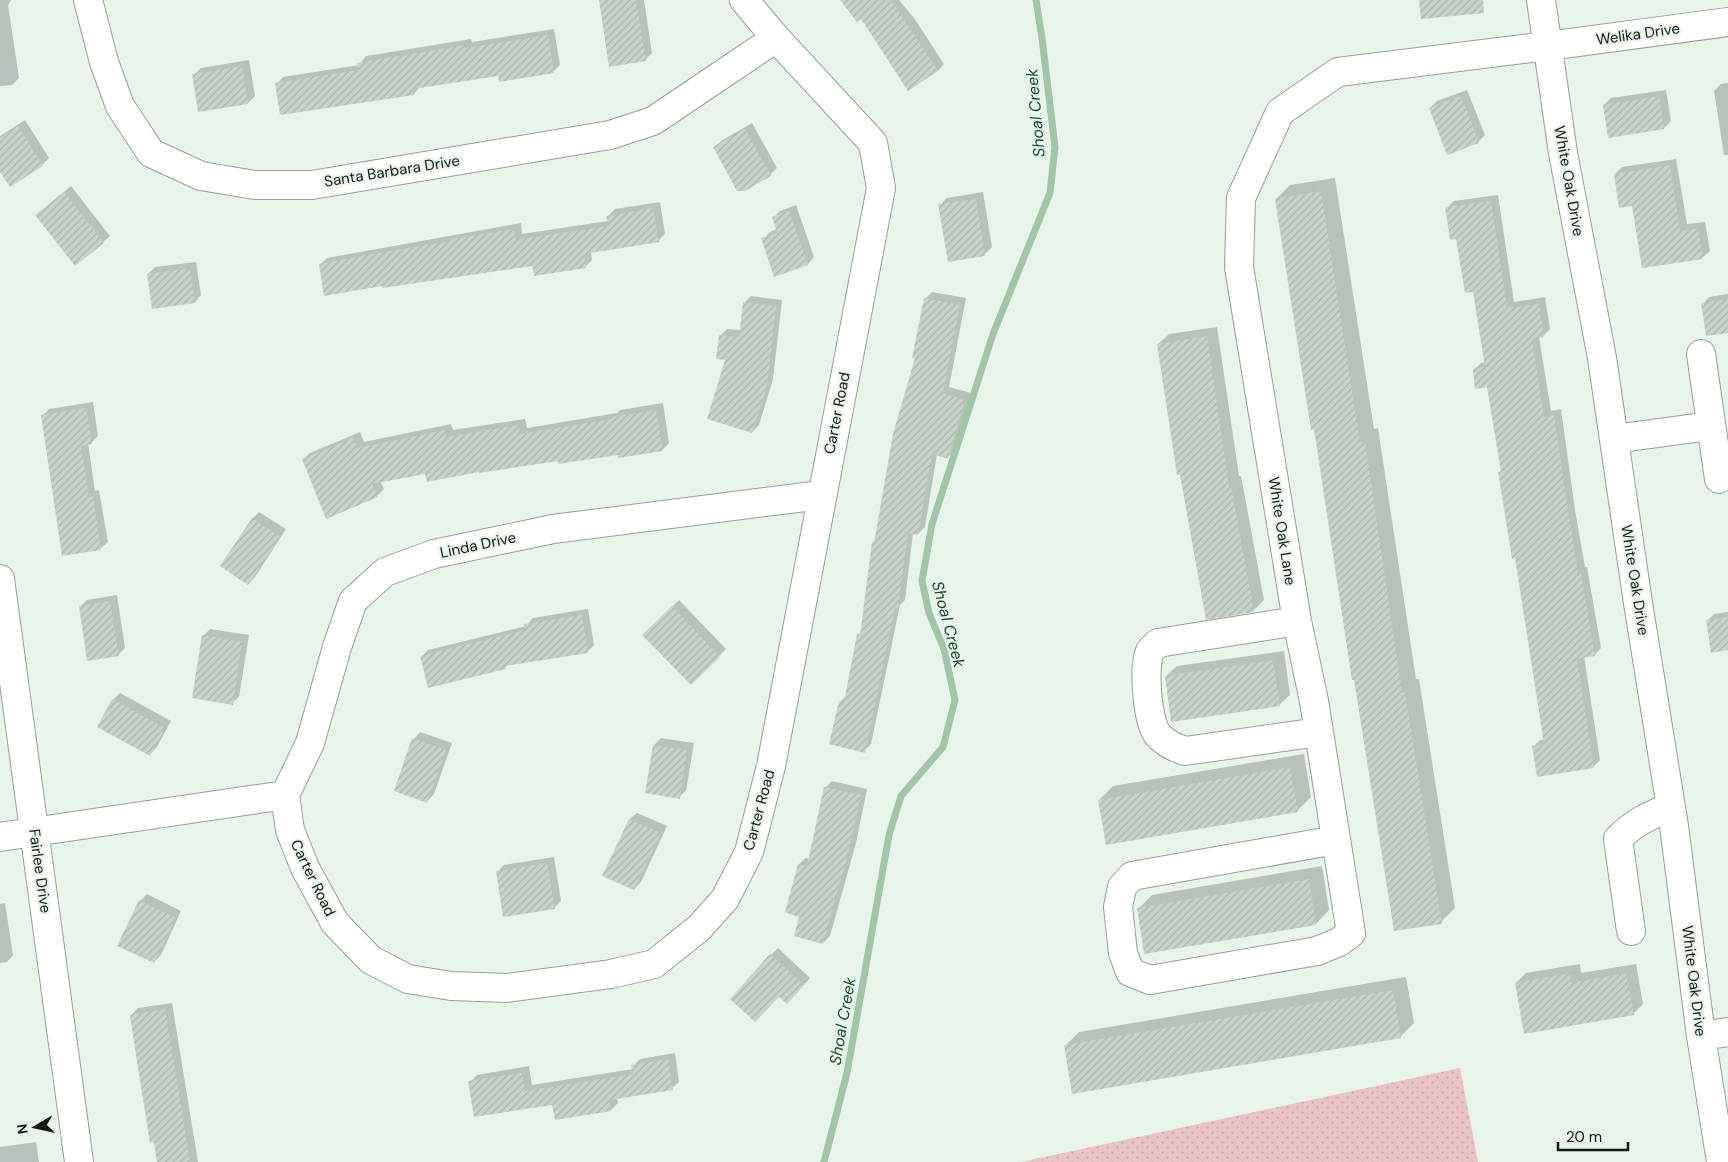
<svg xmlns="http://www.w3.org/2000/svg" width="1728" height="1162" font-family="'DM Sans',sans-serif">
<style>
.grass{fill:url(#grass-dots)}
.shadow{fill:#0003}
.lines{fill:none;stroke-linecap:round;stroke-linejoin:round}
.stream{stroke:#a3c5a7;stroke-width:7}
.building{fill:url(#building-hatch)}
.minor-casing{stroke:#959f96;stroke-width:30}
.minor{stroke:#fff;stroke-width:28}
.labels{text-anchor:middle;stroke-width:4.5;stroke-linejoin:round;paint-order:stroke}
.street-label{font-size:15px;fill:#141814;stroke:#e8f3e9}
.water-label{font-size:16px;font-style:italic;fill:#164922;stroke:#e8f3e9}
</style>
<defs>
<pattern id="grass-dots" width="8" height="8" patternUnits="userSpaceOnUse" patternTransform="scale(1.25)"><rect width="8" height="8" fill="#eac3c4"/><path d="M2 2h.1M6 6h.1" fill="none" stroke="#c8a7a8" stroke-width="1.8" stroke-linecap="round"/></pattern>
<pattern id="building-hatch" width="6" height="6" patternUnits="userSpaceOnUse" patternTransform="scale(1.25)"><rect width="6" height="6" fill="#c8d3c9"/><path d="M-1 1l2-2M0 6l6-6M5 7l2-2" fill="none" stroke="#abb4ac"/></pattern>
</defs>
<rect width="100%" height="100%" fill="#e8f3e9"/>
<path class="grass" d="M1460,1068L1478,1162H1023L1035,1159Z"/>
<path class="shadow" d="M0,0H11L8,5L19,78L12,85L0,86Z
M600,0H644L652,53L645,60Z
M842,0H899L914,18L944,64L938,71L861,17Z
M554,29L560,65L553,72L500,74L420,87L414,94L277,84L283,77L359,65L366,56L471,39L472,42Z
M249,60L255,96L248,103L199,111L194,75L201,68Z
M1728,83V155H1724L1714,91L1721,84Z
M1467,90L1485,135L1478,142L1430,108L1437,101Z
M1666,90L1671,121L1664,128L1604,105L1611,98Z
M25,120L49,158L42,165L0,169V136Z
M752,123L777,168L770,175L745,189L714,148L721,141Z
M1676,159L1687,224L1705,222L1710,251L1703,257L1633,204L1615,174L1622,167Z
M1335,178L1374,429L1378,428L1416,679H1419L1455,908L1441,922L1315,428L1276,199L1290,185Z
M71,186L110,236L103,242L36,215Z
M983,192L992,247L985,254L940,205L947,198Z
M1498,195L1514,302L1545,297L1550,329L1543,336L1539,337L1551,411L1561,409L1575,510L1585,567H1587L1601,648L1595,655L1584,656L1600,760L1593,767L1533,747L1540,740L1544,739L1516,557L1499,472L1502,470L1488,386L1474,370L1481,363L1485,362L1474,290L1447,208L1454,201Z
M660,202L665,234L658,241L591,251L592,260L586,266L533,264L383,284L320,265L327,258L521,223L522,234L608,221V216L615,209Z
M796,205L814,257L808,264L763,239L770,232L777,229L773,218L780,211Z
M196,262L201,295L195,302L148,274L155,267Z
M932,292L966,298L949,387L971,393L954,451L948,457L937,454L925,527L918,534L913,533L905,600L900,605L871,744L864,751L840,702L847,695L858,635L862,631L873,543L876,540L917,357L925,299Z
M1728,294V331L1703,304L1709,297Z
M751,296L782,300L773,379L759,425L752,432L720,336L727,329L741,330L744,303Z
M1217,327L1239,476H1241L1264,600L1253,611L1158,344L1169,334Z
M93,402L98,436L91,443H88L95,491L99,490L108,542L101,548L43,415L49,409Z
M663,403L669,443L662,450L426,472L380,481L384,489L377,496L303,459L310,453L360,432L364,442L451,424L453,430L525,419L527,428L617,413L620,410Z
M259,512L286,529L255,577L248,584L253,518Z
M117,595L125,648L118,655L80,607L87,600Z
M679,600L726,649L691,684L644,635Z
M588,609L594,645L587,652L508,664L505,668L421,657L428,650L526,626L533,618Z
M1728,612V649L1707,621L1714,614Z
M210,629L249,635L239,697L232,703L203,636Z
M1284,651L1290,695L1279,705L1166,676L1177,666Z
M120,693L171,721L157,747L150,754L113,700Z
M420,732L452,743L434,794L427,801L414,739Z
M661,738L694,743L686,791L679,797L647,792L654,745Z
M1304,754L1311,797L1297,811L1099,800L1113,786Z
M832,781L867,789L856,843L830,936L823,943L799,864L806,858L810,859L825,788Z
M637,813L667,826L641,882L634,889L630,819Z
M554,857L561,901L554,908L497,872L504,865Z
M1322,866L1329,910L1316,924L1138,909L1152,895Z
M147,894L181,911L161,955L154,962L140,901Z
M5,903L13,955L7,962L0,963V904Z
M778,948L810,978L794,996L779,995L771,955Z
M1580,964L1581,973L1636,964L1643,1004L1633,1014L1516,983L1526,973Z
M1406,977L1414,1023L1400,1037L1065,1046L1079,1032Z
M172,1003L198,1162H158L131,1015L138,1008Z
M675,1053L679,1082L672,1088L617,1097L618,1103L611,1110L553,1104L470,1082L477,1075L529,1066L532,1085L633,1069V1066L640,1059Z
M36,1142L39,1162H0V1147Z"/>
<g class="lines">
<path class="stream" d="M824,1162L847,1073L889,835L901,796L943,747L955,700L944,649L929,613L922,581L932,524L993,334L1050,193L1055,147L1042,38L1036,0"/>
</g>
<path class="building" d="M599,0H636L646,61L609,67Z
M840,0H891L938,71L908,91L861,19L857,22Z
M1419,0H1483L1484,13L1421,19Z
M548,35L554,73L499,82L498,76L413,89L414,95L280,115L275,83L358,70L357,63L465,45V48Z
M242,66L248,104L198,112L192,74Z
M1461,96L1479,143L1447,155L1429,108Z
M1659,96L1664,129L1608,138L1603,105Z
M18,126L43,166L10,187L0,172V138Z
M745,129L771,176L745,191H737L713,147Z
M1670,165L1680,231L1698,228L1703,259L1642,268L1632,206L1619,208L1614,174Z
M1321,191L1360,442H1365L1402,692H1405L1442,924L1394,931L1354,680H1352L1314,429L1311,430L1275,199Z
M64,192L104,243L75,266L35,215Z
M976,199L985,256L948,262L938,204Z
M1491,201L1507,308L1539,304L1544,337L1532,339L1544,417L1554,415L1569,517L1578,573H1581L1595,656L1577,659L1594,768L1537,777L1532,746L1544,744L1515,558L1512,559L1506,521L1498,472H1501L1487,387L1475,389L1473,369L1485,367L1473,292L1465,293L1456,239L1450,240L1445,207Z
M653,208L659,242L584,254L586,268L534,276L532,266L382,288V286L324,296L319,264L377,253L452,241L451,239L514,229L516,240L608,226L606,216Z
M789,211L808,265L774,277L761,238L777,233L772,217Z
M190,268L195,303L152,309L147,274Z
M924,298L960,305L943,393L965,400L948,459L932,454L918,535L908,533L898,608H895L865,753L829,744L839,701L844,702L857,634L860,635L872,542L874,543L893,434L915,358H912Z
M1728,299V333L1706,336L1701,303Z
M743,302L776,306L767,387L752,433L707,419L725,360L716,359L719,335L739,337Z
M1207,336L1229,486H1231L1254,612L1206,620L1180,475H1177L1157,344Z
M86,408L92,444L81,446L89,497L93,496L101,550L62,556L41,415Z
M656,410L663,451L618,458V455L558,464V461L479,473V472L427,482L425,474L372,484L378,497L326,519L302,459L353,438L357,448L445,430L446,437L519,425L520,434L612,419V417Z
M252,518L280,537L248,585L220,566Z
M110,601L119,656L87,661L79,606Z
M672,606L720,657L691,685L642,635Z
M582,615L588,653L505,666L506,669L428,688L420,656L525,630L524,624Z
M1728,617V650L1711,653L1706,620Z
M202,635L242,642L233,705L192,698Z
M1273,660L1280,706L1171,722L1165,676Z
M112,699L165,728L150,756L97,727Z
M412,738L446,750L427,803L394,791Z
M653,745L687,750L680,799L645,793Z
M1290,767L1298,812L1106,845L1098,800Z
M824,787L861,795L849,850L823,944L794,936L799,917L785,912L798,864L807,866Z
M629,819L661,833L634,890L602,876Z
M547,863L555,909L503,917L496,871Z
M1309,879L1316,925L1144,954L1137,908Z
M139,900L176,918L154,963L117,946Z
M770,954L804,985L787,1004L779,997L755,1022L730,999Z
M1570,973L1571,983L1626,973L1634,1015L1524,1034L1515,983Z
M1393,990L1401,1038L1072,1094L1064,1045Z
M165,1009L178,1087L190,1162H157L154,1142L150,1143L138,1068L130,1015Z
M668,1059L673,1090L610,1100L611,1111L555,1120L552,1105L474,1117L468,1081L522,1073L525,1091L633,1074L631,1065Z"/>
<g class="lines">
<defs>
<path id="minor" d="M88,0L104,62L120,106L151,153L201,176L255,185H312L610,135L653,121L776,38
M1541,0L1563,153L1602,358L1638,603L1674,826L1701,1036L1721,1162
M1701,354L1719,479
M1614,439L1710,426
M0,579L79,1162
M1297,621L1158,643C1156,645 1152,649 1150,651C1143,667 1147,722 1158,735C1165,743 1176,748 1185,751L1319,732
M285,795L290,830L305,868L335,923L371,960L408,979L451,986L507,988L611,974L654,964L699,928L725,899L749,852L771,766L881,188L873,143L776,38L744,0
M285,795L310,743L337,647L353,601L385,572L434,554L553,529L821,495
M0,837L285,795
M1336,840L1132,876L1122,887L1118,907L1123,953L1130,972L1150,980L1317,951L1339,942L1351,933L1314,701L1297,621L1239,267L1241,198L1280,112L1338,72L1548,46L1728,22
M1631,931L1618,839C1633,823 1650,815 1671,807
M1701,1036L1728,1032"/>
</defs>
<use href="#minor" class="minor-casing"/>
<use href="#minor" class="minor"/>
</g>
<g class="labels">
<g class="street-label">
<text transform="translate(1638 34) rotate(-8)" y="5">Welika Drive</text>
<text transform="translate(392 171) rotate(-9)" y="5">Santa Barbara Drive</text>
<text transform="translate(1569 181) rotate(80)" y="5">White Oak Drive</text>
<text transform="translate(837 413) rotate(-79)" y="5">Carter Road</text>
<text transform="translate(1282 531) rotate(81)" y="5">White Oak Lane</text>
<text transform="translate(478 545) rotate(-12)" y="5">Linda Drive</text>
<text transform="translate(1635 580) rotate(81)" y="5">White Oak Drive</text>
<text transform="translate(759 810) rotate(-75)" y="5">Carter Road</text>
<text transform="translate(40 871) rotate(82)" y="5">Fairlee Drive</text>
<text transform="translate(313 878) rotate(64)" y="5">Carter Road</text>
<text transform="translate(1694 981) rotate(83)" y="5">White Oak Drive</text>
</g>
<g class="water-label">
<text transform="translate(1035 113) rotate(-95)" y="6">Shoal Creek</text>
<text transform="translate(949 624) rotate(75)" y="6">Shoal Creek</text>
<text transform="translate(842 1021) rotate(-80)" y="6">Shoal Creek</text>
</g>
</g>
<g transform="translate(35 1127) rotate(261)" stroke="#e8f3e9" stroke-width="4" paint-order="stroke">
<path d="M0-4L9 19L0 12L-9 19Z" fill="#141814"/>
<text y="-8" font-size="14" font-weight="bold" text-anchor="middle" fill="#141814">N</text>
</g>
<path d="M1558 1142v8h70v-8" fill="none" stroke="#141814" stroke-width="2.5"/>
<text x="1566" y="1142" font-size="15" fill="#141814" stroke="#e8f3e9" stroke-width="4" paint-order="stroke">20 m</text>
</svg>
